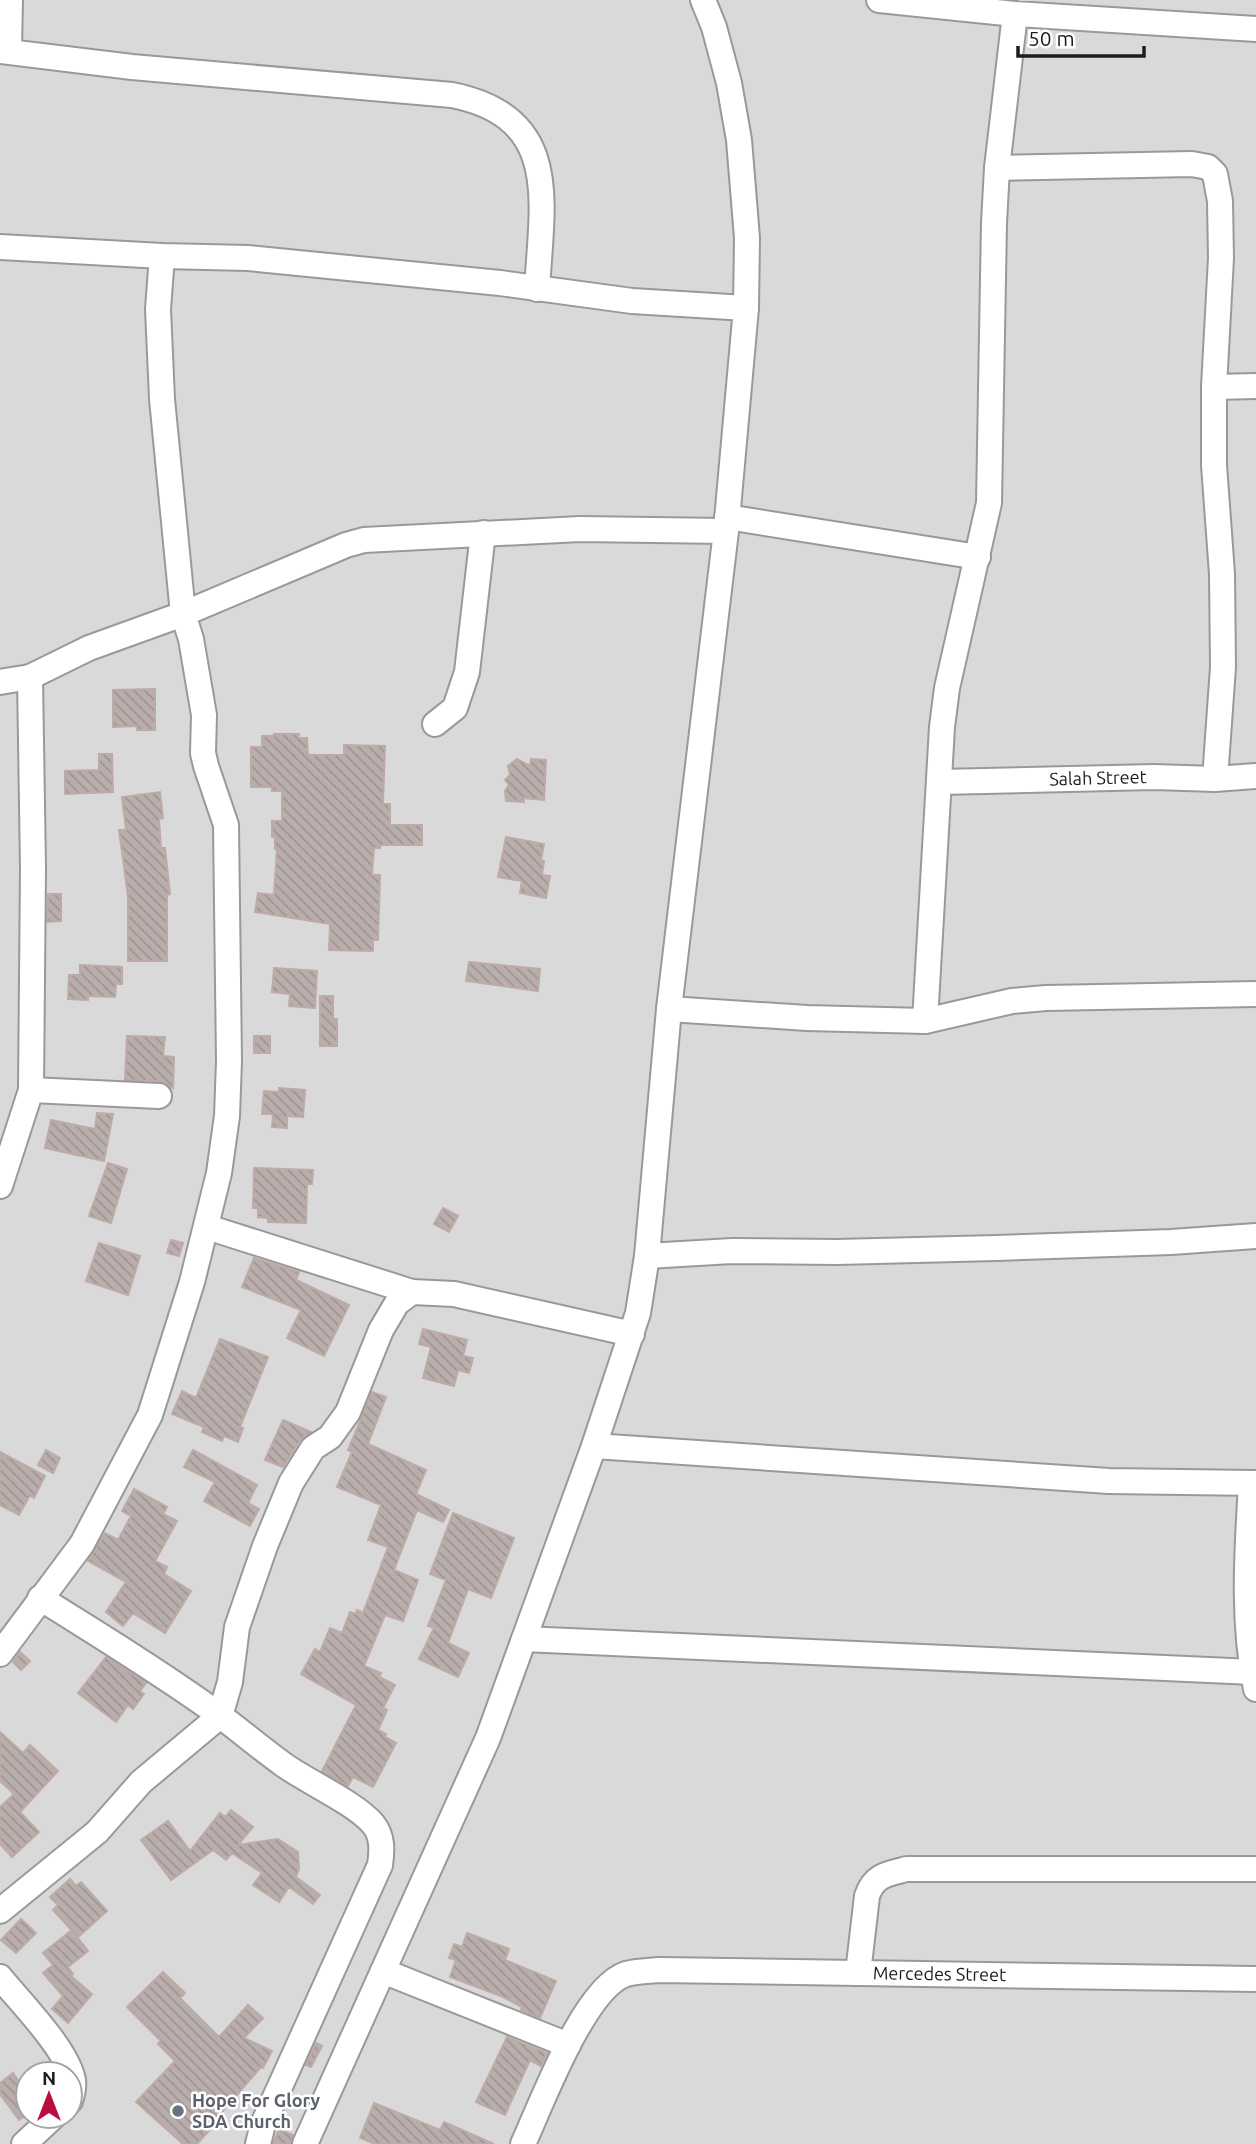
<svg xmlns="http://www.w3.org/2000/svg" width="1256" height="2144" font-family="Ubuntu,sans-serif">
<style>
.residential{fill:#dad9da;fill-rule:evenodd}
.building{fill:url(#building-back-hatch);stroke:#beaaa6;stroke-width:2}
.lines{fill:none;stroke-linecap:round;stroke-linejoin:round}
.minor-casing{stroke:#999;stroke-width:28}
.minor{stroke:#fff;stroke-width:24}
.worship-dot{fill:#6b7280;stroke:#fff;stroke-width:2.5}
.labels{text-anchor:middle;stroke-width:5;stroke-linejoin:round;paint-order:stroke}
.street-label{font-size:18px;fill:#1c1c1c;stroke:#fff}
.worship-label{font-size:18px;font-weight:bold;fill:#5b616d;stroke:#fff;text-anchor:start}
</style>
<defs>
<pattern id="building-back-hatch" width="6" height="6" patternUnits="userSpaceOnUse" patternTransform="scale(1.75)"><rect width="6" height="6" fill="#b9aeac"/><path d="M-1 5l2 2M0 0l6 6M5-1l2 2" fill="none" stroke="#9e9593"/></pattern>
</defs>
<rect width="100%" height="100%" fill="#ede7e3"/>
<path class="residential" d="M0,0H1256V2144H0ZM28,2074H70V2116H28Z"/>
<path class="building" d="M155,689V730H137V726L113,727V690Z
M274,734H299L298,738H307L308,755H344V745L385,746L383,804H390V825H422V845H380V848H374L372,875H380L378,940H373V951L329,950L330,924L255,912L258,893L274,895L277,849H275V837H272V821H282V791H272V787H251V747H262V736H274Z
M99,754H112L113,792L65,794V771L99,770Z
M517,759L530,766L531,759L546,760L544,800L523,798L524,802L506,801L505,791L509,785L505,780L510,775L508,766Z
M160,792L163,818L159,819L161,848H165L170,894L167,895V961H128V896L119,830H126L122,797Z
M506,837L544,844L541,860L544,861L542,875L550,876L546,898L520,893L522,881L498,877Z
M48,894H61V921L47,922Z
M469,962L540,969L538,991L466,981Z
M80,965L122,967V984H116L115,997L88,996V1000L68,999L69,975H80Z
M274,968L317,971L315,1008L289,1006L290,994L272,992Z
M320,996H333V1019H337V1046H320Z
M127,1036L165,1037L163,1056L174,1057L173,1088L160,1081L125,1080Z
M254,1036H270V1053H254Z
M279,1088L305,1090L303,1117L287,1116V1128L272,1127L273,1114H262L264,1091L279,1092Z
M97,1113L113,1114L104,1161L45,1148L51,1120L95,1129Z
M108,1163L127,1169L111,1223L89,1216Z
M254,1168L313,1170L312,1184H307L306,1223L268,1222V1218L258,1217V1208H253Z
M443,1208L458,1216L449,1232L434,1224Z
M171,1240L183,1243L179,1256L167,1253Z
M99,1243L140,1256L128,1295L86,1281Z
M254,1258L299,1272L296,1280L349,1305L324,1356L287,1338L301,1310L242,1287Z
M423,1329L467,1340L463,1356L473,1358L469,1373L458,1370L454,1386L423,1378L431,1347L419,1344Z
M220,1339L268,1357L240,1427L243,1428L238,1442L224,1436L222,1441L202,1432L204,1427L172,1414L182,1391L196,1398Z
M372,1392L386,1397L368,1444L426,1470L416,1494L449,1510L443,1522L417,1510L394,1570L418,1580L403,1621L385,1615L364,1666L381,1673L379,1677L395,1685L383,1708L387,1710L378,1730L386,1734L385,1737L396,1743L373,1787L353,1777L348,1786L322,1771L356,1705L301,1674L315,1649L320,1652L330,1628L342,1633L350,1612L356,1614L357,1610L363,1613L388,1547L368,1540L381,1505L337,1487L352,1452L348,1450Z
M283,1420L311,1432L300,1440L283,1467L265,1460Z
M46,1450L60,1458L53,1473L38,1465Z
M193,1450L257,1485L248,1503L259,1509L250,1526L204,1501L215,1482L184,1467Z
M0,1452L45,1476L34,1498L30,1495L19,1515L0,1505Z
M134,1489L167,1507L163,1514L177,1521L155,1561L167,1567L164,1574L191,1591L165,1633L133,1613L123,1626L106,1612L126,1582L88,1561L105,1533L118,1540L131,1516L122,1511Z
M453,1513L514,1538L491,1598L468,1589L448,1643L469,1653L458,1677L419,1659L434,1628L428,1626L446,1580L430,1574Z
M20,1652L30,1661L21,1670L13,1662Z
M106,1657L146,1683L140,1691L144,1694L133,1709L128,1705L116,1722L78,1693Z
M0,1732L23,1753L30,1745L58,1771L20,1812L39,1832L12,1857L0,1844V1807L14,1794L0,1781Z
M231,1810L253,1827L238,1845L278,1839L298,1852L299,1869L296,1877L320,1895L313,1904L289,1887L279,1902L253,1885L262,1873L232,1853L226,1860L213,1850L171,1880L141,1840L168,1821L190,1851L220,1813L225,1817Z
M70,1879L76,1886L81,1882L107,1911L78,1937L53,1910L58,1905L50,1897Z
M21,1919L36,1933L16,1953L1,1940Z
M72,1930L88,1951L68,1967L73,1974L71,1976L92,1994L68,2023L52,2009L63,1996L43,1973L53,1965L43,1953Z
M467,1933L509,1949L505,1960L556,1981L540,2018L521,2010L522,2007L501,1996L450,1977L456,1960L449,1958L454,1944L462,1947Z
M163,1972L185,1993L180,1998L219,2037L248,2005L263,2018L244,2038L272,2051L263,2068L261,2067L217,2118L219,2120L197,2144H183L136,2102L175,2061L158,2044L161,2041L127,2007Z
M507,2037L547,2053L541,2066L530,2060L505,2115L476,2102Z
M316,2043L322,2046L311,2067L306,2065Z
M13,2073L28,2094V2114L19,2120L0,2094V2083Z
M374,2103L440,2130L444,2122L494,2144H375L360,2138Z
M279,2129L293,2135L290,2144H273Z"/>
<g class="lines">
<defs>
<g id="minor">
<path d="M879,0L1015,14L1256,29"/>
<path d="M0,51L132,67L452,95C562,117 542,201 537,289"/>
<path d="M9,51L10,0"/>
<path d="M997,168L1192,164L1208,167L1215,174L1220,201L1221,258L1214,387V465L1222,574L1223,667L1215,779"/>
<path d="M0,247L162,256L248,258L500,283L632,301L746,308"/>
<path d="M1214,387L1256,386"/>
<path d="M727,517L978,557"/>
<path d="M0,682L30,677L89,648L183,614L346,545L364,540L580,529L726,531"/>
<path d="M435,724L455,708L467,672L483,533"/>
<path id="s1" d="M940,782L1154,777L1215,779L1256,776"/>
<path d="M669,1009L807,1018L925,1021L1012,1001L1046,998L1256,994"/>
<path d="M925,1021L942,727L947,688L989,503L994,223L997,168L1015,14"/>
<path d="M31,1090L159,1096"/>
<path d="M0,1186L31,1090L33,868L30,677"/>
<path d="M207,1227L412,1292"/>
<path d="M647,1256L732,1251L837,1252L996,1248L1171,1242L1256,1236"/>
<path d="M594,1446L1109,1481L1256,1483"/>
<path d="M1251,1484C1247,1552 1242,1621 1256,1689"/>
<path d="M40,1598C98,1634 156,1670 211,1709C236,1727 259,1747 284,1765C308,1782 355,1803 373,1824C383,1836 382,1851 380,1865L263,2124L258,2144"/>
<path d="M524,1639L1253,1672"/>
<path d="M0,1654L82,1544L150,1415L192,1282L219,1173L227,1116L229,1061L226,825L206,766L203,753L204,715L191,639L183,614L162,399L158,309L162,256"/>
<path d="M0,1911L97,1832L141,1782L220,1716L230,1682L237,1627L265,1546L291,1483L313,1448L330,1437L348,1412L381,1330L397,1303L412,1292L454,1294L632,1334"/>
<path d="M383,1971L568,2045"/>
<path d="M858,1973L867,1896C874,1875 887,1874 907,1869H1256"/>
<path d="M0,1977C21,2003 67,2049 73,2080C74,2087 72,2095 70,2101"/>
<path d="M24,2144L54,2116"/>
<path d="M305,2144L488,1738L594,1446L638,1313L647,1256L669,1009L726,531L746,308L747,238L739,140L729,83L714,27L703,0"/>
<path id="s2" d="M523,2144C542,2103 584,1988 626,1974C636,1971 649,1971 659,1970L1256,1979"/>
</g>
</defs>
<use href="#minor" class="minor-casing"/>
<use href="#minor" class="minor"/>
</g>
<circle class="worship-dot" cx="178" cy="2111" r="7"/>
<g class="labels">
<g class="street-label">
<text dy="6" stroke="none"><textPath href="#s1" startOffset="158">Salah Street</textPath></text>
<text dy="6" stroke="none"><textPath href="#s2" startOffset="516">Mercedes Street</textPath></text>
</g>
<g class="worship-label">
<text x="192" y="2107">Hope For Glory<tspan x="192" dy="21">SDA Church</tspan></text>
</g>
</g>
<g transform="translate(49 2095)"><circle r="33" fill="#ffffff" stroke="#a4a4a4" stroke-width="2"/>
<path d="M0-5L12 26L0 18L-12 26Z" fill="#bc0d3f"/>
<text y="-10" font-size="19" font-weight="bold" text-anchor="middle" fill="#1c1c1c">N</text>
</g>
<path d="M1018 46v10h126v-10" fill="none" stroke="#1c1c1c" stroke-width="3.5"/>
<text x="1028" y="46" font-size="21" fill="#1c1c1c" stroke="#ffffff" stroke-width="5" paint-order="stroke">50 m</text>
</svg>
